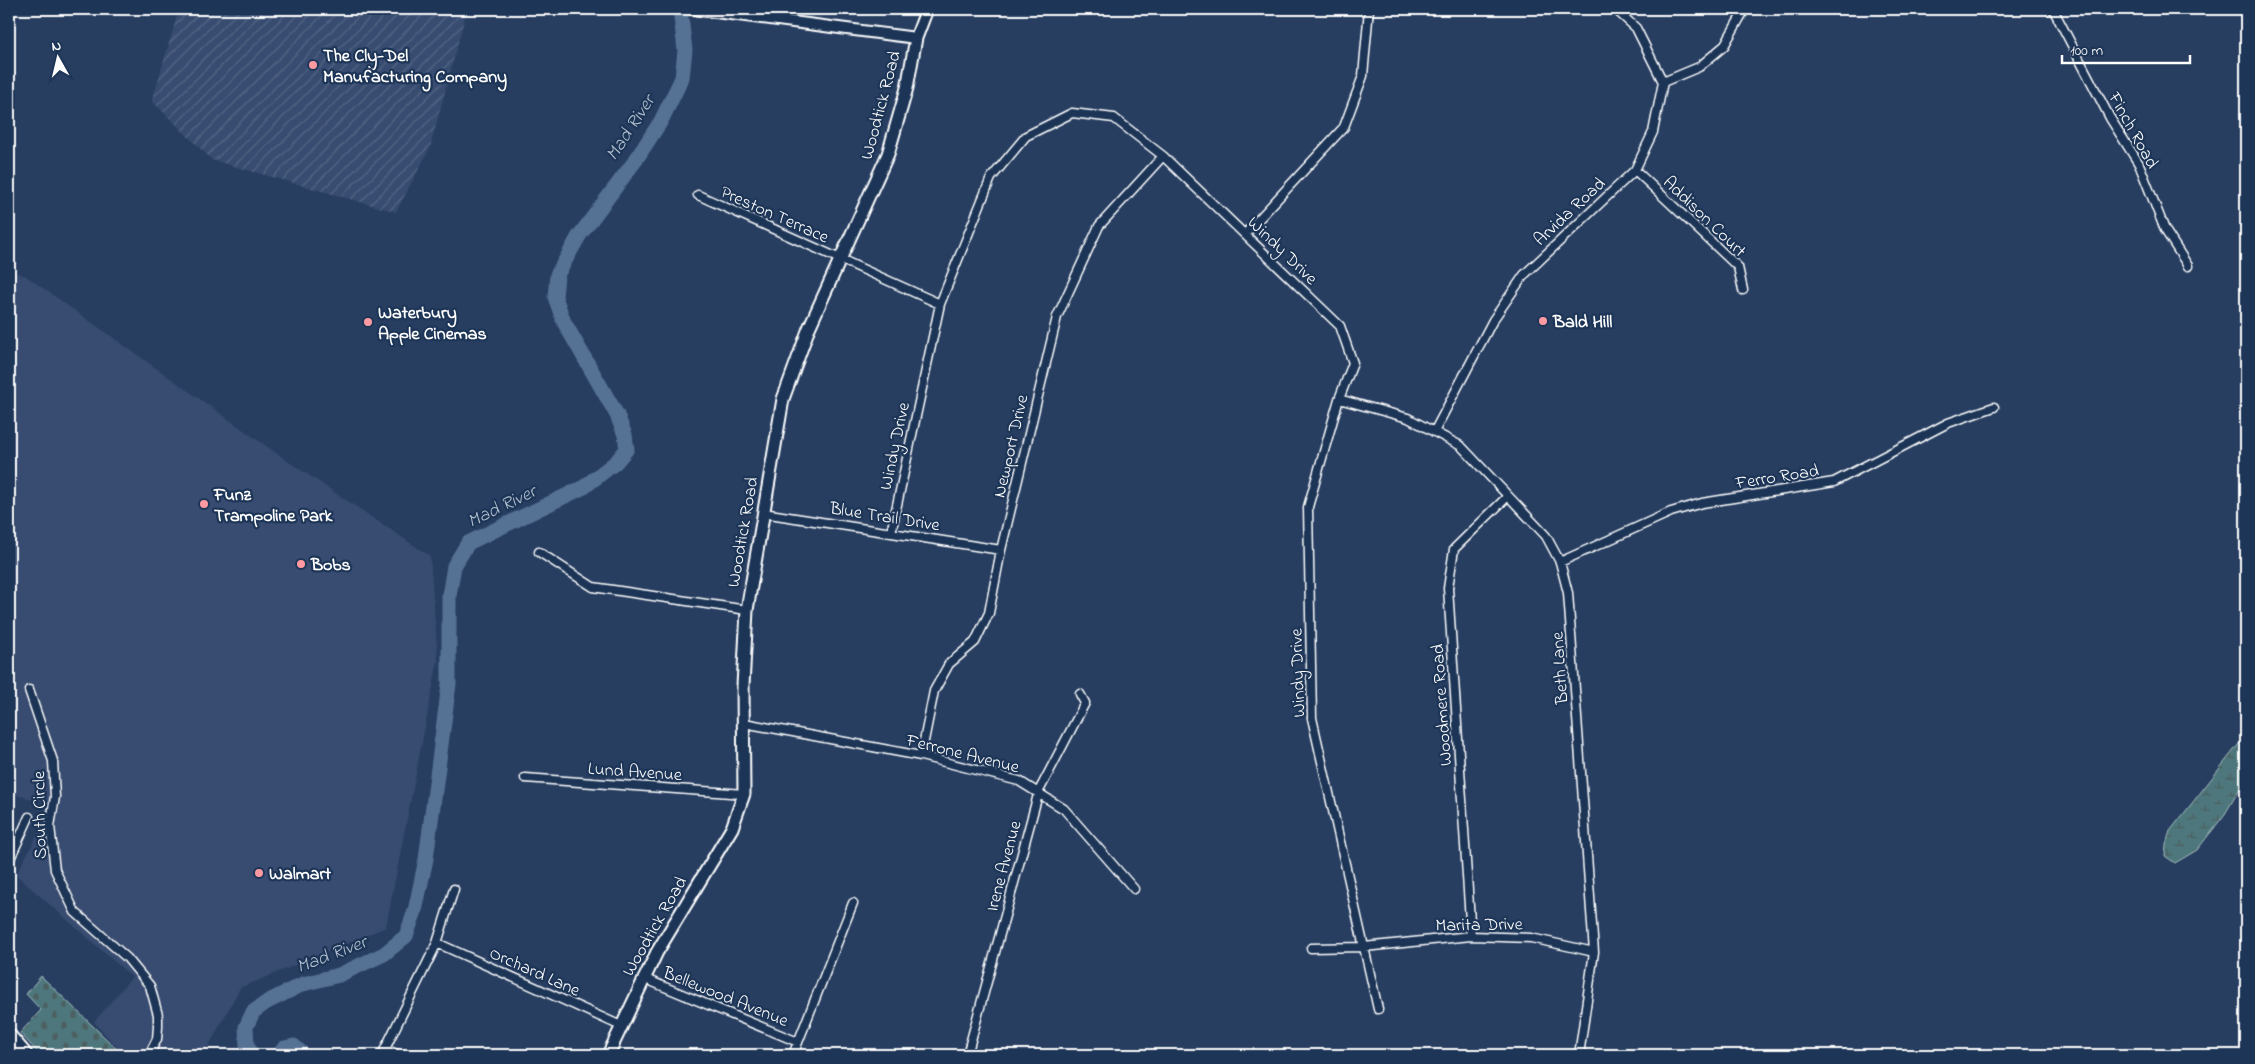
<svg xmlns="http://www.w3.org/2000/svg" width="2255" height="1064" font-family="'Indie Flower',sans-serif">
<style>
.built{fill:#374c70}
.industrial{fill:url(#industrial-furrows)}
.wetland{fill:url(#wetland-marsh);stroke:#a6bbbd}
.cemetery{fill:url(#cemetery-stones);stroke:#a6bbbd}
.lines{fill:none;stroke-linecap:round;stroke-linejoin:round}
.river{stroke:#547193;stroke-width:15}
.minor-casing{stroke:#fff;stroke-width:11}
.tertiary-casing{stroke:#fff;stroke-width:14}
.secondary-casing{stroke:#fff;stroke-width:15}
.primary-casing{stroke:#fff;stroke-width:16}
.minor{stroke:#1d3557;stroke-width:8}
.tertiary{stroke:#1d3557;stroke-width:10}
.secondary{stroke:#1d3557;stroke-width:11}
.primary{stroke:#1d3557;stroke-width:12}
.poi-dot{fill:#ff9aa2;stroke:#1d3557;stroke-width:2}
.labels{text-anchor:middle;stroke-width:4.5;stroke-linejoin:round;paint-order:stroke}
.poi-label{font-size:18px;font-weight:bold;fill:#fff;stroke:#1d3557;text-anchor:start}
.street-label{font-size:18px;fill:#fff;stroke:#1d3557}
.water-label{font-size:19px;font-style:italic;fill:#b2bfce;stroke:#1d3557}
</style>
<defs>
<pattern id="industrial-furrows" width="10" height="10" patternUnits="userSpaceOnUse" patternTransform="scale(1.25)"><rect width="10" height="10" fill="#374c70"/><path d="M-1 1l2-2M0 10L10 0M9 11l2-2" fill="none" stroke="#556785"/></pattern>
<pattern id="wetland-marsh" width="20" height="14" patternUnits="userSpaceOnUse" patternTransform="scale(1.25)"><rect width="20" height="14" fill="#4e777b"/><path d="M1 5h8M5 5V1M11 12h8M15 12V8" fill="none" stroke="#4d5f61"/></pattern>
<pattern id="cemetery-stones" width="16" height="16" patternUnits="userSpaceOnUse" patternTransform="scale(1.25)"><rect width="16" height="16" fill="#4e777b"/><path d="M2 7V4a2 2 0 0 1 4 0v3zM10 15v-3a2 2 0 0 1 4 0v3z" fill="#4d5f61"/></pattern>
</defs>
<rect width="100%" height="100%" fill="#273e61"/>
<filter id="ink" filterUnits="userSpaceOnUse"><feTurbulence type="fractalNoise" baseFrequency=".02" numOctaves="2"/><feDisplacementMap in="SourceGraphic" scale="10" xChannelSelector="R" yChannelSelector="G"/><feConvolveMatrix kernelMatrix="1 2 1 2 8 2 1 2 1" color-interpolation-filters="sRGB"/></filter>
<g filter="url(#ink)">
<path class="built" d="M9,270L26,276L289,462L430,556L438,660L386,927L240,988L204,1055H124L94,1022L132,977L16,875L43,824L48,800H34L9,793Z"/>
<path class="industrial" d="M179,9H467L430,148L396,212L212,160L152,101Z"/>
<path class="wetland" d="M2246,735V778L2225,814L2197,850L2175,863L2165,856L2166,844L2170,831Z"/>
<path class="cemetery" d="M41,976L123,1055H40L20,1033L41,1010L26,994Z"/>
<g class="lines">
<path class="river" d="M252,1055L247,1045L246,1027L253,1012L267,1002L303,984L339,975L384,954L406,936L415,911L426,859L449,684V596L454,566L468,543L584,487L616,462L627,449L625,435L617,415L564,322L555,297L557,275L579,236L635,161L661,121L682,78L685,50L680,9
M279,1055L284,1048L294,1046L304,1055"/>
<defs>
<path id="minor" d="M2053,9L2110,118L2139,164L2165,230L2188,266
M1663,82L1699,67L1724,46L1745,9
M1635,170L1738,267L1743,290
M698,195L940,304
M1245,234L1344,127L1363,76L1369,9
M1339,399L1408,418L1461,446L1546,536L1560,562L1568,593L1594,952L1579,1055
M1434,432L1493,320L1524,275L1635,170L1653,132L1663,82L1636,28L1615,9
M763,513L1001,550
M891,533L940,304L991,178L1026,136L1072,113L1114,118L1163,156L1340,326L1353,363L1339,399L1308,507L1312,718L1378,1009
M539,552L593,587L747,610
M1560,562L1671,512L1702,503L1834,482L1948,423L1994,407
M29,690L53,761L55,797L50,826L55,870L75,912L127,958L150,986L158,1015V1027L157,1039L149,1055
M744,723L921,756L1019,781L1064,809L1134,889
M921,756L934,691L949,664L975,642L989,613L1001,550L1057,317L1099,226L1163,156
M525,778L744,794
M9,861L29,817
M1471,936L1448,588L1454,549L1508,496
M437,943L621,1026
M1311,948L1364,947L1471,936L1531,938L1594,952
M643,978L798,1042
M385,1049L399,1055
M382,1055L437,943L454,889
M793,1055L853,903
M967,1055L1039,791L1085,703L1080,694"/>
<path id="tertiary" d="M692,9L916,38"/>
<path id="secondary" d="M608,1055L657,952L732,828L744,794L743,686L747,610L783,399L809,328L888,154L907,88L916,38L927,9"/>
<path id="primary" d="M9,1035L26,1055"/>
</defs>
<use href="#minor" class="minor-casing"/>
<use href="#tertiary" class="tertiary-casing"/>
<use href="#secondary" class="secondary-casing"/>
<use href="#primary" class="primary-casing"/>
<use href="#minor" class="minor"/>
<use href="#tertiary" class="tertiary"/>
<use href="#secondary" class="secondary"/>
<use href="#primary" class="primary"/>
</g>
</g>
<g class="poi-dot">
<circle cx="313" cy="65" r="5"/>
<circle cx="1543" cy="321" r="5"/>
<circle cx="368" cy="322" r="5"/>
<circle cx="204" cy="504" r="5"/>
<circle cx="301" cy="564" r="5"/>
<circle cx="259" cy="873" r="5"/>
</g>
<g class="labels">
<g class="poi-label">
<text x="323" y="61">The Cly-Del<tspan x="323" dy="21">Manufacturing Company</tspan></text>
<text x="378" y="318">Waterbury<tspan x="378" dy="21">Apple Cinemas</tspan></text>
<text x="1553" y="327">Bald Hill</text>
<text x="214" y="500">Funz<tspan x="214" dy="21">Trampoline Park</tspan></text>
<text x="311" y="570">Bobs</text>
<text x="269" y="879">Walmart</text>
</g>
<g class="street-label">
<text transform="translate(880 105) rotate(-75)" y="6">Woodtick Road</text>
<text transform="translate(2134 130) rotate(61)" y="6">Finch Road</text>
<text transform="translate(1569 211) rotate(-43)" y="6">Arvida Road</text>
<text transform="translate(775 214) rotate(24)" y="6">Preston Terrace</text>
<text transform="translate(1705 216) rotate(44)" y="6">Addison Court</text>
<text transform="translate(1283 250) rotate(44)" y="6">Windy Drive</text>
<text transform="translate(894 446) rotate(-78)" y="6">Windy Drive</text>
<text transform="translate(1010 446) rotate(-77)" y="6">Newport Drive</text>
<text transform="translate(1777 476) rotate(-9)" y="6">Ferro Road</text>
<text transform="translate(885 516) rotate(9)" y="6">Blue Trail Drive</text>
<text transform="translate(742 532) rotate(-80)" y="6">Woodtick Road</text>
<text transform="translate(1559 668) rotate(-94)" y="6">Beth Lane</text>
<text transform="translate(1297 673) rotate(-92)" y="6">Windy Drive</text>
<text transform="translate(1441 705) rotate(-94)" y="6">Woodmere Road</text>
<text transform="translate(963 753) rotate(14)" y="6">Ferrone Avenue</text>
<text transform="translate(635 771) rotate(4)" y="6">Lund Avenue</text>
<text transform="translate(39 815) rotate(-91)" y="6">South Circle</text>
<text transform="translate(1003 866) rotate(-75)" y="6">Irene Avenue</text>
<text transform="translate(1479 924) rotate(-1)" y="6">Marita Drive</text>
<text transform="translate(654 926) rotate(-60)" y="6">Woodtick Road</text>
<text transform="translate(535 971) rotate(24)" y="6">Orchard Lane</text>
<text transform="translate(726 996) rotate(22)" y="6">Bellewood Avenue</text>
</g>
<g class="water-label">
<text transform="translate(629 127) rotate(-57)" y="7">Mad River</text>
<text transform="translate(501 505) rotate(-26)" y="7">Mad River</text>
<text transform="translate(331 953) rotate(-21)" y="7">Mad River</text>
</g>
</g>
<rect width="2255" height="1064" fill="none" stroke="#1d3557" stroke-width="30"/>
<rect x="15" y="15" width="2225" height="1034" fill="none" stroke="#fff" stroke-width="2" filter="url(#ink)"/>
<g transform="translate(58 58) rotate(352)" stroke="#1d3557" stroke-width="4" paint-order="stroke">
<path d="M0-4L9 19L0 12L-9 19Z" fill="#ffffff"/>
<text y="-8" font-size="14" font-weight="bold" text-anchor="middle" fill="#ffffff">N</text>
</g>
<path d="M2062 55v8h128v-8" fill="none" stroke="#ffffff" stroke-width="2.5"/>
<text x="2070" y="55" font-size="15" fill="#ffffff" stroke="#1d3557" stroke-width="4" paint-order="stroke">100 m</text>
</svg>
